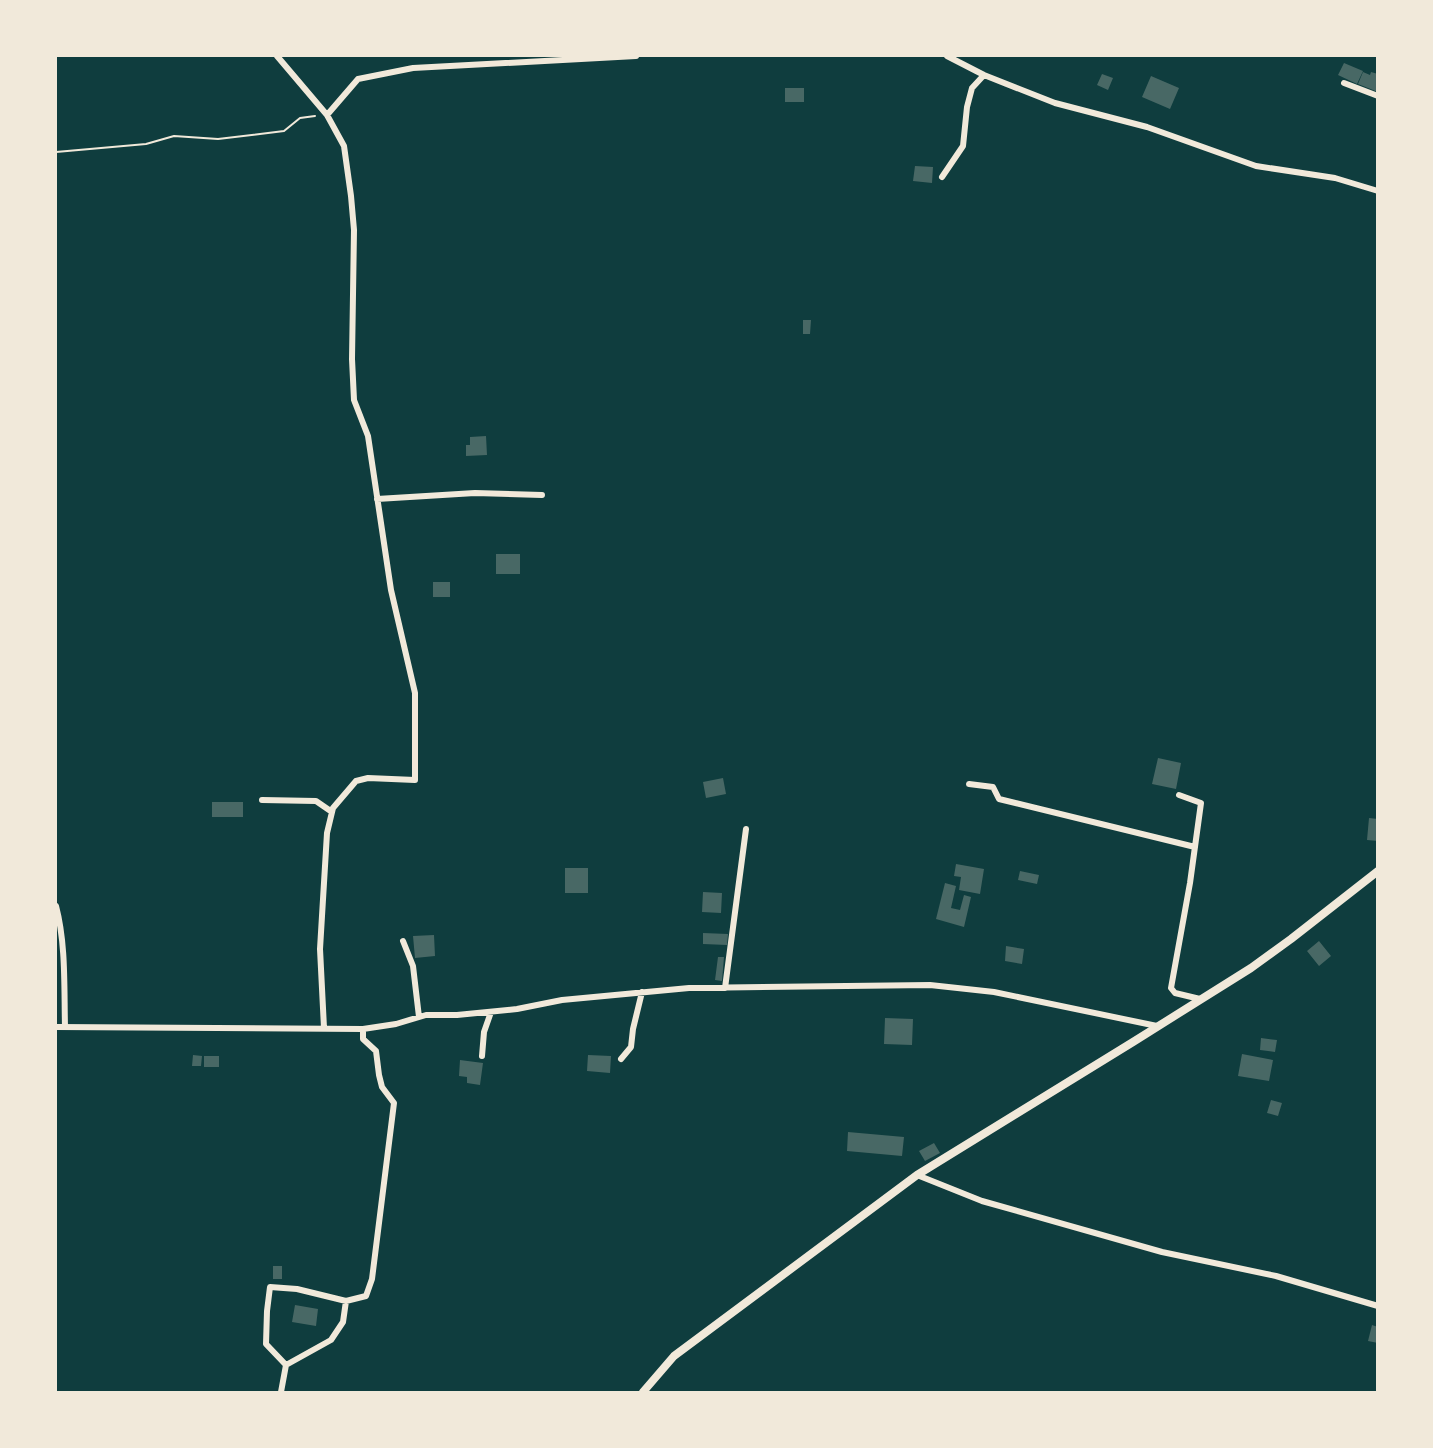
<svg xmlns="http://www.w3.org/2000/svg" width="1433" height="1448" font-family="'Space Grotesk',sans-serif">
<style>
.building{fill:#486865}
.lines{fill:none;stroke-linecap:round;stroke-linejoin:round}
.path{stroke:#f1e9da;stroke-width:2}
.minor{stroke:#f1e9da;stroke-width:6}
.tertiary{stroke:#f1e9da;stroke-width:8}
</style>
<rect width="100%" height="100%" fill="#0f3d3e"/>
<path class="building" d="M1344,63L1363,71L1357,84L1338,75Z
M1363,72L1370,75L1371,72L1378,74V92L1358,84Z
M1102,74L1113,78L1108,90L1097,85Z
M1151,76L1179,88L1170,109L1142,97Z
M785,88H804V102H785Z
M915,166L933,167L932,183L913,181Z
M803,320H811L810,334H803Z
M486,436L487,455L466,456V445H470V437Z
M496,554H520V574H496Z
M433,582H450V597H433Z
M1158,758L1181,763L1176,789L1152,784Z
M723,778L726,794L706,798L703,782Z
M212,802H243V817H212Z
M1369,818L1378,819V841L1367,840Z
M956,864L984,869L980,894L959,890L961,877L954,876Z
M565,868H588V893H565Z
M1020,871L1039,875L1037,884L1018,880Z
M945,883L956,886L951,908L960,910L964,895L971,897L964,927L936,919Z
M703,892L722,893L721,913L702,912Z
M703,933L728,934L727,945L703,944Z
M434,935L435,956L415,958L413,936Z
M1319,941L1331,956L1319,966L1307,951Z
M1006,946L1024,949L1022,964L1005,961Z
M718,957H724L722,981L715,980Z
M885,1018L913,1019L912,1045L884,1044Z
M1261,1038L1277,1040L1275,1052L1260,1050Z
M1242,1054L1273,1060L1269,1081L1238,1076Z
M193,1055L202,1056L201,1066H192Z
M588,1055L611,1056L610,1073L587,1071Z
M204,1056H219V1067H204Z
M460,1060L483,1063L480,1085L467,1083V1077L459,1076Z
M1271,1100L1282,1103L1278,1116L1267,1113Z
M848,1132L904,1137L902,1156L847,1151Z
M934,1143L940,1153L925,1161L919,1151Z
M273,1266H282V1279H273Z
M295,1305L318,1309L316,1326L292,1322Z
M1372,1325L1378,1327V1343L1368,1341Z"/>
<g class="lines">
<path class="path" d="M56,152L146,144L174,136L218,139L284,131L300,118L315,116"/>
<path class="minor" d="M277,56L327,115L344,146L351,196L354,230L352,359L354,400L368,436L391,590L415,693V780L368,778L356,781L333,808L327,833L320,949L324,1028
M947,56L984,75L1055,103L1147,127L1256,166L1335,178L1378,191
M1344,83L1378,96
M327,115L358,79L413,68L636,56
M942,177L963,146L967,107L972,88L984,75
M377,499L475,493L542,495
M969,784L993,787L999,799L1195,847
M1179,795L1201,803L1190,883L1171,988L1175,993L1200,999
M262,800L316,801L332,812
M56,906C66,944 64,987 65,1027
M403,941L413,966L419,1017
M725,988L746,829
M56,1027L363,1029L396,1024L426,1015H457L517,1009L562,1000L689,988L930,985L994,992L1157,1026
M482,1056L484,1032L491,1012
M621,1059L631,1047L633,1029L642,992
M917,1175L982,1201L1162,1252L1276,1276L1378,1306
M286,1365L266,1344L267,1311L270,1287L297,1289L346,1301L366,1296L372,1279L394,1103L382,1087L379,1075L376,1051L363,1039V1029
M281,1392L286,1365L331,1340L343,1322L346,1301"/>
<path class="tertiary" d="M643,1392L674,1356L917,1175L1133,1042L1251,968L1291,939L1378,871"/>
</g>
<rect width="1433" height="1448" fill="none" stroke="#f1e9da" stroke-width="114"/>
</svg>
